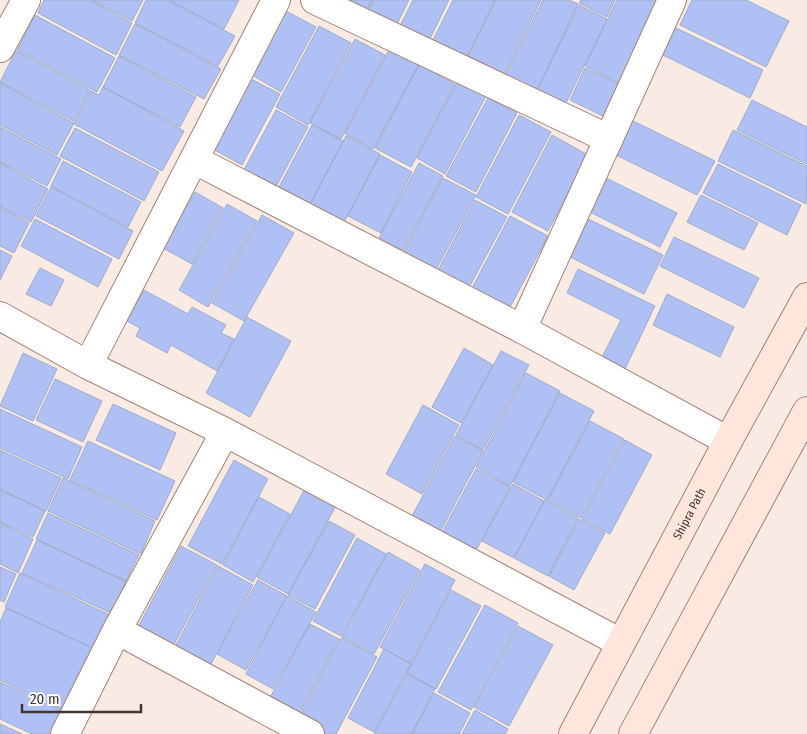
<svg xmlns="http://www.w3.org/2000/svg" width="807" height="734" font-family="'Fira Sans Condensed',sans-serif">
<style>
.building{fill:#afc0f4;stroke:#a0abca}
.lines{fill:none;stroke-linecap:round;stroke-linejoin:round}
.street-casing{stroke:#a58376;stroke-width:30}
.secondary-casing{stroke:#a58376;stroke-width:30}
.street{stroke:#fff;stroke-width:28}
.secondary{stroke:#fee6dc;stroke-width:28}
.labels{text-anchor:middle;stroke-width:4;stroke-linejoin:round;paint-order:stroke}
.street-label{font-size:12px;fill:#443630;stroke:#fbfbfb}
</style>
<rect width="100%" height="100%" fill="#faeae4"/>
<path class="building" d="M44,0H89L132,23L116,55L38,13Z
M91,0H143L132,21Z
M146,0H167L235,36L218,66L135,23Z
M169,0H239L224,29Z
M334,0H372L364,15Z
M373,0H409L394,30L365,16Z
M413,0H449L428,43L399,28Z
M453,0H495L466,59L432,42Z
M496,0H541L505,74L468,56Z
M543,0H569L578,4L537,90L506,75Z
M581,0H615L607,17L579,3Z
M617,0H663L621,84L585,66Z
M692,0H746L789,21L766,67L680,25Z
M579,5L607,19L566,103L537,90Z
M284,10L316,27L281,92L250,74Z
M35,15L115,58L97,92L17,50Z
M135,24L221,69L204,99L119,55Z
M319,26L351,43L308,125L276,107Z
M674,27L763,70L750,98L661,54Z
M355,39L385,55L341,139L310,123Z
M390,48L419,64L373,149L345,134Z
M16,51L90,90L74,121L0,82Z
M119,56L196,97L180,127L103,87Z
M419,65L455,84L411,167L375,148Z
M585,68L623,86L607,118L570,100Z
M249,78L280,94L242,165L211,148Z
M459,79L487,94L445,174L417,158Z
M0,83L74,123L57,155L0,125Z
M103,87L184,131L162,171L74,124L91,91L99,95Z
M488,98L517,113L476,192L446,176Z
M752,100L807,127V164L737,130Z
M276,110L308,127L271,196L239,179Z
M519,115L551,132L508,214L476,197Z
M631,120L715,161L697,195L614,154Z
M312,125L343,141L310,204L279,187Z
M0,127L61,159L47,186L0,162Z
M75,128L159,172L144,201L60,156Z
M733,130L807,166L806,204L718,161Z
M552,135L588,155L548,231L512,212Z
M346,136L380,154L343,224L309,207Z
M380,155L412,172L381,233L348,216Z
M63,161L141,202L128,227L51,186Z
M0,163L48,189L31,222L0,206Z
M419,163L443,176L403,250L379,238Z
M718,164L801,205L787,235L703,193Z
M443,178L476,195L432,277L400,259Z
M606,178L677,213L660,247L590,212Z
M51,187L133,231L119,259L36,216Z
M195,192L223,208L192,264L163,248Z
M701,195L758,223L744,250L687,222Z
M475,200L507,217L466,293L435,276Z
M227,204L257,221L208,307L179,290Z
M0,207L29,223L14,253L0,246Z
M262,215L294,233L244,321L212,303Z
M510,216L548,236L508,311L471,290Z
M586,218L663,255L644,294L568,256Z
M35,219L112,259L98,287L21,246Z
M674,237L759,278L744,308L660,266Z
M0,250L12,256L0,280Z
M40,268L64,280L51,306L26,294Z
M578,269L655,306L625,369L602,357L621,320L567,293Z
M144,290L188,314L192,307L226,325L221,333L234,339L217,371L171,345L167,353L136,336L140,328L127,321Z
M667,294L734,327L720,357L653,325Z
M247,317L291,341L250,417L206,393Z
M464,348L493,365L461,423L432,407Z
M501,351L529,365L483,450L456,435Z
M23,353L57,369L33,421L0,406Z
M526,373L560,391L510,486L476,467Z
M55,379L102,401L83,442L36,420Z
M560,393L594,411L547,500L513,482Z
M113,404L176,433L160,470L96,440Z
M423,405L459,425L422,494L386,474Z
M0,409L82,447L68,479L0,448Z
M590,421L624,439L581,518L548,500Z
M455,436L483,451L440,532L412,516Z
M625,440L652,455L610,534L582,519Z
M88,441L175,481L157,520L70,480Z
M0,450L61,478L46,511L0,489Z
M234,460L268,479L222,564L188,546Z
M476,469L510,487L472,558L438,540Z
M63,478L155,521L141,554L48,511Z
M308,483L339,500L288,594L257,577Z
M513,484L544,501L514,558L482,541Z
M0,490L45,511L33,537L0,522Z
M259,497L290,514L253,582L223,565Z
M545,500L578,518L548,576L514,558Z
M48,513L139,555L126,581L36,539Z
M579,519L605,533L574,590L549,576Z
M329,521L355,535L315,609L288,595Z
M0,523L33,539L18,573L0,564Z
M357,538L386,554L341,636L313,621Z
M37,540L126,582L111,613L22,573Z
M181,546L217,565L172,648L137,629Z
M388,552L420,570L374,654L342,637Z
M425,564L455,580L411,663L380,647Z
M218,566L253,585L210,666L175,647Z
M0,567L16,574L4,602L0,600Z
M20,573L110,615L95,649L5,607Z
M258,580L287,596L246,670L217,654Z
M451,590L481,606L436,689L407,673Z
M287,596L316,612L273,689L246,674Z
M485,605L518,623L471,710L438,692Z
M6,608L95,649L67,712L0,680V622Z
M310,624L339,639L300,712L271,696Z
M518,626L553,645L509,726L474,707Z
M341,638L377,657L336,734H320L297,721Z
M384,649L411,664L374,732L348,718Z
M407,674L435,689L411,734H374Z
M0,682L67,713L57,734H32L0,719Z
M434,693L470,713L459,734H412Z
M475,710L508,729L505,734H462Z
M0,724L22,734H0Z"/>
<g class="lines">
<defs>
<path id="street" d="M315,0L609,139
M0,48L26,0
M195,160L522,329L728,441
M0,316L88,365L225,432L621,643
M522,329L672,0
M88,365L276,0
M117,630L310,734
M65,734L117,630L225,432"/>
<g id="secondary">
<path id="s1" d="M573,734L728,441L807,297"/>
<path d="M633,734L807,411"/>
</g>
</defs>
<use href="#street" class="street-casing"/>
<use href="#secondary" class="secondary-casing"/>
<use href="#street" class="street"/>
<use href="#secondary" class="secondary"/>
</g>
<g class="labels">
<g class="street-label">
<text dy="4" stroke="none"><textPath href="#s1" startOffset="249">Shipra Path</textPath></text>
</g>
</g>
<path d="M22 704v8h119v-8" fill="none" stroke="#443630" stroke-width="2.5"/>
<text x="30" y="704" font-size="15" fill="#443630" stroke="#fbfbfb" stroke-width="4" paint-order="stroke">20 m</text>
</svg>
